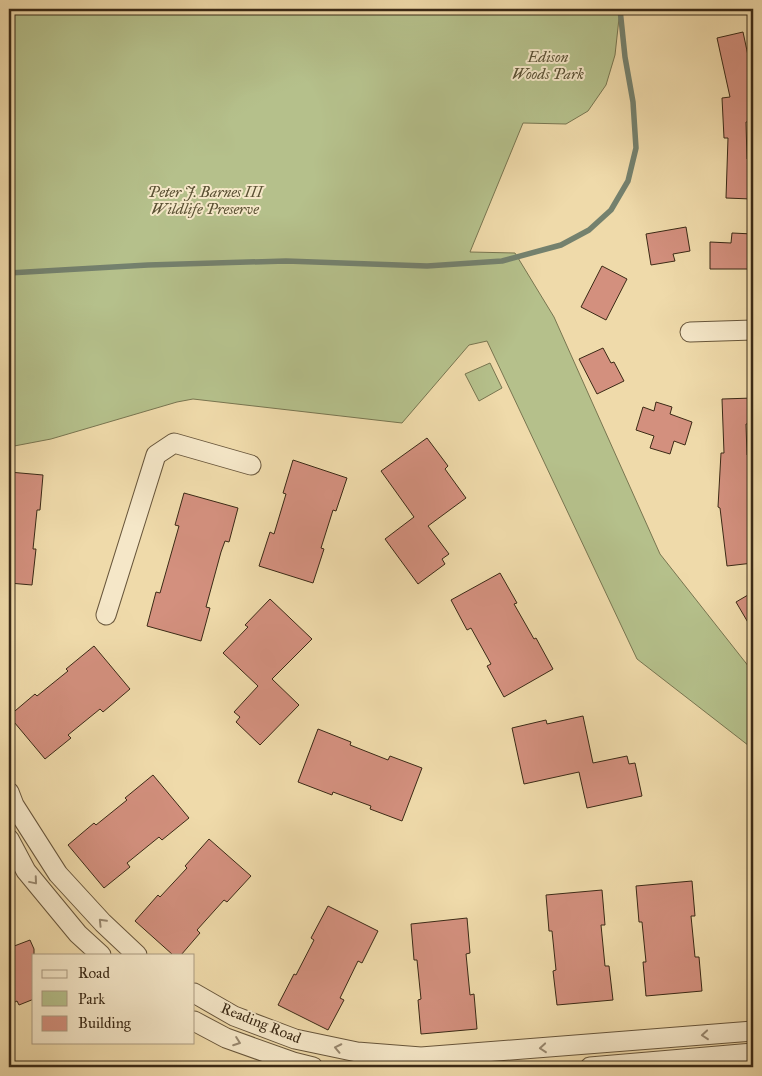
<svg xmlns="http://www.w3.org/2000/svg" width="762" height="1076" font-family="'IM FELL Great Primer',serif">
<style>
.green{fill:#b5c08b;stroke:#787550}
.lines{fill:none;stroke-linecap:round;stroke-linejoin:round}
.stream{stroke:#74816e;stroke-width:5.5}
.building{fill:#d3907e;stroke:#3b2a16}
.minor-casing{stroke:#68563b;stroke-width:21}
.minor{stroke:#f5e7c8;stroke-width:19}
.oneway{stroke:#98886f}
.labels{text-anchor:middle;stroke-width:4;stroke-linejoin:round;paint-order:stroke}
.park-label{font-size:15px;font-style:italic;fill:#5a5033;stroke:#f5e7c8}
.street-label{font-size:15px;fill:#3b2a16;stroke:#f5e7c8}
</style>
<rect width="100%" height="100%" fill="#efdaaa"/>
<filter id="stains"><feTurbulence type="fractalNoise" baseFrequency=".004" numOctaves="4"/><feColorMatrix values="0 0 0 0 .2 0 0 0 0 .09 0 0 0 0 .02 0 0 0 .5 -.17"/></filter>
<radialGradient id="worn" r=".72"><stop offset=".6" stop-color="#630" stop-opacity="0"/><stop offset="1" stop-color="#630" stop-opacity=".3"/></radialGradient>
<path class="green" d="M9,9H620L615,55L606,85L588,111L566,124L523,123L470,252L515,253L554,317L660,554L753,672V749L637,659L487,341L469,345L402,423L193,399L177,402L51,439L9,447Z
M490,363L502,388L479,401L465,374Z"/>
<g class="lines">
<path class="stream" d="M9,273L148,265L286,261L427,266L502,261L561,245L589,230L611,210L628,181L636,148L633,102L625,57L620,9"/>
</g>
<path class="building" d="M743,32L753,79V121L746,122L747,159H752L751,199L726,198L728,138H724L722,98L730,97L717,38Z
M686,227L690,251L673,254L675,261L651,265L646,234Z
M732,233L753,234V269H710V242L731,243Z
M602,266L627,279L606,320L581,307Z
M603,348L611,363L614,362L624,381L597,394L579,359Z
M753,398V423L746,424L747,455H753L749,517L753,551V563L727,566L720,508L718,507L721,453H724L722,399Z
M656,402L672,407L670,414L692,422L685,445L674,441L670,454L650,448L654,436L636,430L643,407L654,411Z
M427,438L448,466L445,469L466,498L428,526L449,554L442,559L445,564L418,584L385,539L414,517L381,471Z
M293,460L347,478L336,511L333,510L321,548L324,549L313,583L259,566L270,532L274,534L286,494L283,493Z
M9,472L43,475L40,510H37L33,549H36L32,585L9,583Z
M184,493L238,508L229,542L225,541L221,552L206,607L210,608L201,641L147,626L156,592L160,593L179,526L175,525Z
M500,573L517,603L514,604L534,639L536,638L553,669L504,697L487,666L491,664L471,628L467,630L451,600Z
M753,592V631L736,602Z
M270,599L312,639L272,679L299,705L260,745L236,722L240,717L234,712L258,686L223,653L248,627L245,625Z
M94,646L130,689L103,712L100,709L68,735L71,738L45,759L9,716L35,694L37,696L68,671L66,669Z
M583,716L593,763L627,756L629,764L635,763L642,796L587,808L579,772L524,784L512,728L546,720L547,724Z
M318,729L351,742L350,745L388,760L390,756L422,768L402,821L370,809L371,806L333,792L332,795L298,782Z
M153,775L189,818L162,840L159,837L127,863L130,867L104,888L68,845L94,823L96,825L127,800L125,798Z
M209,839L251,876L227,902L224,900L197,930L200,933L181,955H173L135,921L158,895L160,897L187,868L185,866Z
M692,881L695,916H691L695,957H699L702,991L646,996L643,962H646L642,922H639L636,886Z
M602,890L605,925H601L605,966H609L613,1000L557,1005L553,971L556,970L552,931H549L546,895Z
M328,906L378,931L362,963L358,961L340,998L344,1000L328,1030L278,1005L294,974L296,975L314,940L311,938Z
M467,918L470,953L466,954L470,995L474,994L477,1029L421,1034L418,1000L421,999L417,960H414L411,924Z
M30,940L34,949V999L19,1005L17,1001L9,1005V948Z"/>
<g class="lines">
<defs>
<path id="minor" d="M690,332L753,330
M106,615L156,455L174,443L251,465
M9,792L14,805L58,874L103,923L137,955
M9,839L26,871L78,934L101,955
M194,993L234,1016L295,1039L357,1052L421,1057L753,1031
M194,1021L226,1038L293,1062L313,1067
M590,1067L753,1053"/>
</defs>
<use href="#minor" class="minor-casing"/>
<use href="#minor" class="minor"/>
</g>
<defs><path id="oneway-chevron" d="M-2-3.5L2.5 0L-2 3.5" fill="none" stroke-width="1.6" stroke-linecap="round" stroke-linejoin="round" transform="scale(1.25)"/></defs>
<g class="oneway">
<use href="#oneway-chevron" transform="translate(34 881) rotate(50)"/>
<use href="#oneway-chevron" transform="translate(102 922) rotate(-134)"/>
<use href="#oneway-chevron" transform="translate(705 1035) rotate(175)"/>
<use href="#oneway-chevron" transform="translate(237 1042) rotate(20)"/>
<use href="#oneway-chevron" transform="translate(338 1048) rotate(-168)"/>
<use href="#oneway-chevron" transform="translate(543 1048) rotate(175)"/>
</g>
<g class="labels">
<g class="park-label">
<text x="548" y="62">Edison<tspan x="548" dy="17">Woods Park</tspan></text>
<text x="205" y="197">Peter J. Barnes III<tspan x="205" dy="17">Wildlife Preserve</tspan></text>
</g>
<g class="street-label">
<text transform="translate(261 1023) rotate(22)" y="5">Reading Road</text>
</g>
</g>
<rect width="762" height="1076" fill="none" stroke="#efdaaa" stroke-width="30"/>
<rect x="10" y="10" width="742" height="1056" fill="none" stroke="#3b2a16" stroke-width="2.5"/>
<rect x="15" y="15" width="732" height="1046" fill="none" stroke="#3b2a16"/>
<rect x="32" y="954" width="162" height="90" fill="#f5e7c8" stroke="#ab9b81"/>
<rect x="42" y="970" width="25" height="8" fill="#f5e7c8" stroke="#ab9b81"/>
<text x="78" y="978" font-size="15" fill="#3b2a16">Road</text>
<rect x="42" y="991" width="25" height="15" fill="#b5c08b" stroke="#ab9b81"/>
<text x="78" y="1004" font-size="15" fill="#3b2a16">Park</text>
<rect x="42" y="1016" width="25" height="15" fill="#d3907e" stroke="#ab9b81"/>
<text x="78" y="1028" font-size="15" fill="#3b2a16">Building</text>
<rect width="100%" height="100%" filter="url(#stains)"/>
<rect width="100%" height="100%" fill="url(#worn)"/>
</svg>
